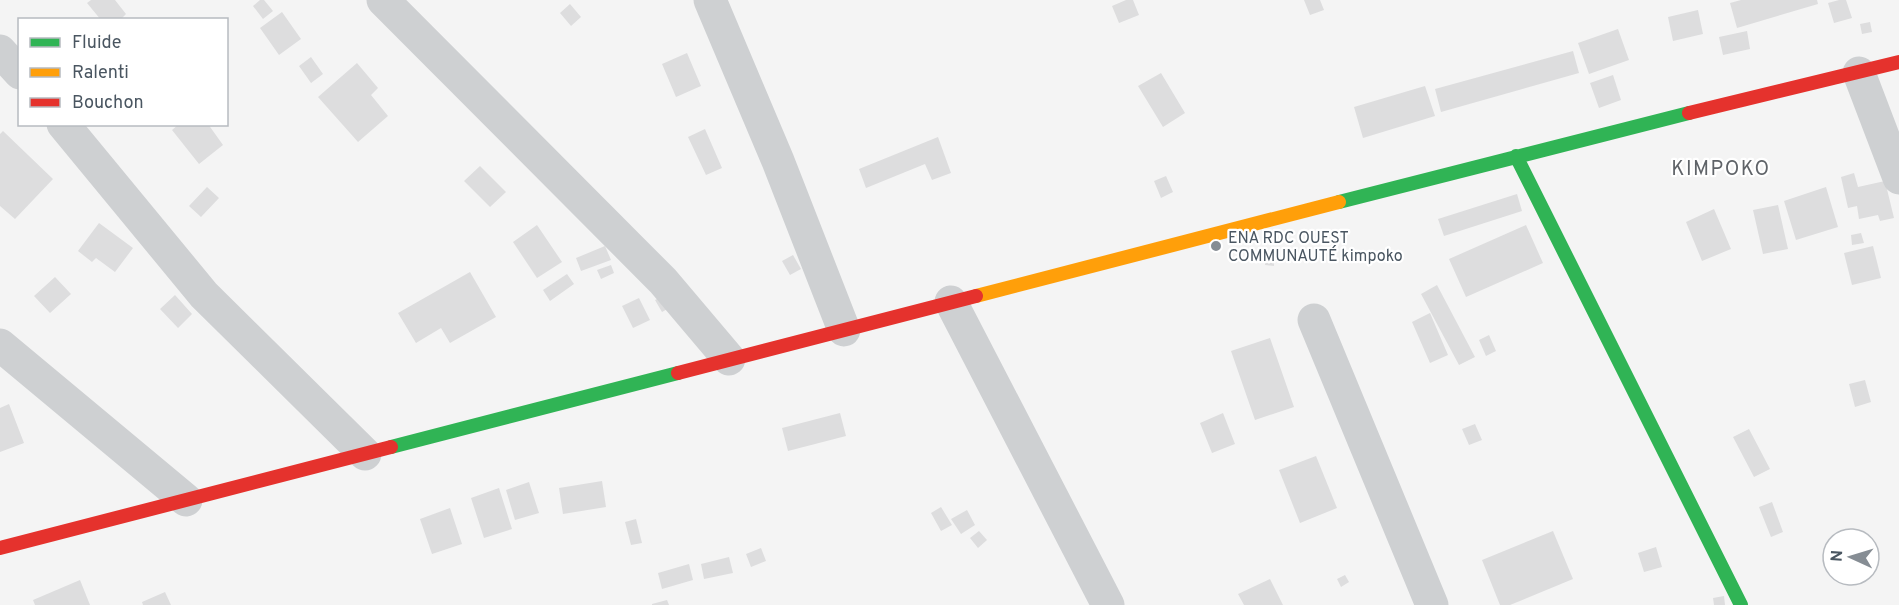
<svg xmlns="http://www.w3.org/2000/svg" width="1899" height="605" font-family="Overpass,sans-serif">
<style>
.building{fill:#ddddde}
.lines{fill:none;stroke-linecap:round;stroke-linejoin:round}
.street{stroke:#ced0d2;stroke-width:33}
.fast{stroke:#30b455;stroke-width:14}
.slow{stroke:#ff9f0a;stroke-width:14}
.jam{stroke:#e5322d;stroke-width:14}
.poi-dot{fill:#868d94;stroke:#fff;stroke-width:2}
.labels{text-anchor:middle;stroke-width:4.5;stroke-linejoin:round;paint-order:stroke}
.poi-label{font-size:16px;fill:#4a5661;stroke:#fff;text-anchor:start}
.quarter-label{font-size:20px;letter-spacing:1.5px;fill:#5f6368;stroke:#fff}
</style>
<rect width="100%" height="100%" fill="#f4f4f4"/>
<path class="building" d="M91,0H115L126,14L120,20H101L87,3Z
M260,0H264L273,11L263,19L253,6Z
M1126,0H1133L1139,15L1119,23L1112,6Z
M1304,0H1320L1324,10L1310,15Z
M1741,0H1817L1818,4L1737,28L1730,3Z
M1839,0H1846L1852,18L1834,23L1828,3Z
M570,4L581,17L571,26L560,13Z
M1698,10L1703,34L1673,41L1668,17Z
M282,12L301,39L279,55L260,28Z
M1870,22L1872,32L1862,34L1860,24Z
M1618,29L1629,60L1589,74L1578,43Z
M1747,31L1750,49L1723,55L1719,37Z
M1573,51L1579,73L1441,112L1435,89Z
M687,53L701,86L676,97L662,64Z
M311,57L323,74L311,83L299,66Z
M357,63L378,88L371,95L388,116L358,142L318,97Z
M1161,73L1185,113L1163,127L1138,86Z
M1613,75L1621,100L1599,108L1590,83Z
M1425,86L1435,116L1363,138L1354,107Z
M179,124H208L223,145L199,164L172,130Z
M705,129L722,168L706,175L688,137Z
M3,131L53,179L15,219L0,206V134Z
M938,137L951,173L932,180L925,164L866,188L859,169Z
M480,166L506,192L490,207L464,181Z
M1854,173L1858,187L1885,181L1894,218L1880,221L1878,215L1859,219L1857,206L1848,208L1841,177Z
M1166,176L1173,192L1161,198L1154,181Z
M207,187L219,198L201,217L189,206Z
M1826,187L1838,227L1796,240L1784,201Z
M1517,194L1522,211L1444,236L1438,219Z
M1778,205L1788,249L1763,254L1753,210Z
M1714,209L1731,249L1702,261L1686,222Z
M99,223L133,248L115,272L96,258L92,262L78,251Z
M537,225L562,262L537,278L513,242Z
M1526,225L1543,263L1466,297L1449,259Z
M1861,233L1864,243L1852,245L1851,235Z
M605,246L611,260L581,271L576,258Z
M1873,246L1881,278L1852,285L1844,253Z
M793,255L801,269L790,275L782,261Z
M1265,260H1274V266L1265,265Z
M611,265L614,273L601,279L597,270Z
M470,272L496,317L450,343L441,328L416,343L398,313Z
M567,274L574,284L550,301L543,290Z
M55,277L71,294L50,313L34,296Z
M1437,285L1475,357L1459,365L1421,294Z
M175,295L192,314L178,328L160,309Z
M665,295L671,307L662,312L655,300Z
M639,298L650,320L633,328L622,306Z
M1430,313L1448,355L1430,363L1412,322Z
M1489,335L1496,351L1486,356L1479,340Z
M1270,338L1294,407L1255,420L1231,351Z
M1865,380L1871,402L1855,407L1849,384Z
M9,404L24,443L0,452V408Z
M840,413L846,436L788,451L782,428Z
M1223,413L1235,444L1212,453L1200,423Z
M1475,424L1482,440L1469,445L1462,429Z
M1749,429L1770,469L1754,477L1733,437Z
M1316,456L1337,508L1300,523L1279,470Z
M602,481L606,507L563,514L559,488Z
M529,482L539,513L515,520L506,490Z
M499,488L512,529L484,538L471,498Z
M1772,502L1783,532L1771,537L1759,507Z
M941,507L952,525L941,531L931,513Z
M450,508L462,544L432,554L420,519Z
M967,510L975,525L961,534L951,519Z
M636,519L642,543L631,545L625,522Z
M979,531L987,540L978,548L970,538Z
M1553,531L1573,579L1510,605H1500L1482,560Z
M1656,547L1662,567L1644,572L1638,553Z
M761,548L766,561L751,567L746,554Z
M729,557L733,573L704,579L701,564Z
M689,564L693,580L662,589L658,573Z
M1345,575L1349,582L1341,587L1337,579Z
M1270,579L1283,605H1244L1238,594Z
M80,580L90,605H35L33,600Z
M165,592L171,605H143L142,602Z
M1724,596L1725,605H1714L1713,598Z
M667,600L669,605H652V604Z"/>
<g class="lines">
<path class="street" d="M383,0L663,281L729,359
M710,0L778,161L844,330
M0,51L20,73
M1859,73L1899,178
M63,124L204,295L365,454
M951,302L1108,605
M1314,320L1432,605
M0,345L186,500"/>
<path class="fast" d="M1516,156L1741,605
M1339,202L1689,113
M391,447L678,373"/>
<path class="slow" d="M976,296L1339,202"/>
<path class="jam" d="M1689,113L1899,62
M678,373L976,296
M0,548L391,447"/>
</g>
<circle class="poi-dot" cx="1216" cy="246" r="6"/>
<g class="labels">
<g class="poi-label">
<text x="1228" y="243">ENA RDC OUEST<tspan x="1228" dy="18">COMMUNAUTÉ kimpoko</tspan></text>
</g>
<g class="quarter-label">
<text x="1721" y="175">KIMPOKO</text>
</g>
</g>
<rect x="18" y="18" width="210" height="108" fill="#ffffff" stroke="#b7bbc0" stroke-width="1.5"/>
<rect x="30" y="38" width="30" height="9" fill="#30b455" stroke="#b7bbc0" stroke-width="1.5"/>
<text x="72" y="48" font-size="18" fill="#4a5661">Fluide</text>
<rect x="30" y="68" width="30" height="9" fill="#ff9f0a" stroke="#b7bbc0" stroke-width="1.5"/>
<text x="72" y="78" font-size="18" fill="#4a5661">Ralenti</text>
<rect x="30" y="98" width="30" height="9" fill="#e5322d" stroke="#b7bbc0" stroke-width="1.5"/>
<text x="72" y="108" font-size="18" fill="#4a5661">Bouchon</text>
<g transform="translate(1851 557) rotate(274)"><circle r="28" fill="#ffffff" stroke="#b7bbc0" stroke-width="1.5"/>
<path d="M0-4.5L10 22L0 15L-10 22Z" fill="#868d94"/>
<text y="-9" font-size="16" font-weight="bold" text-anchor="middle" fill="#4a5661">N</text>
</g>
</svg>
